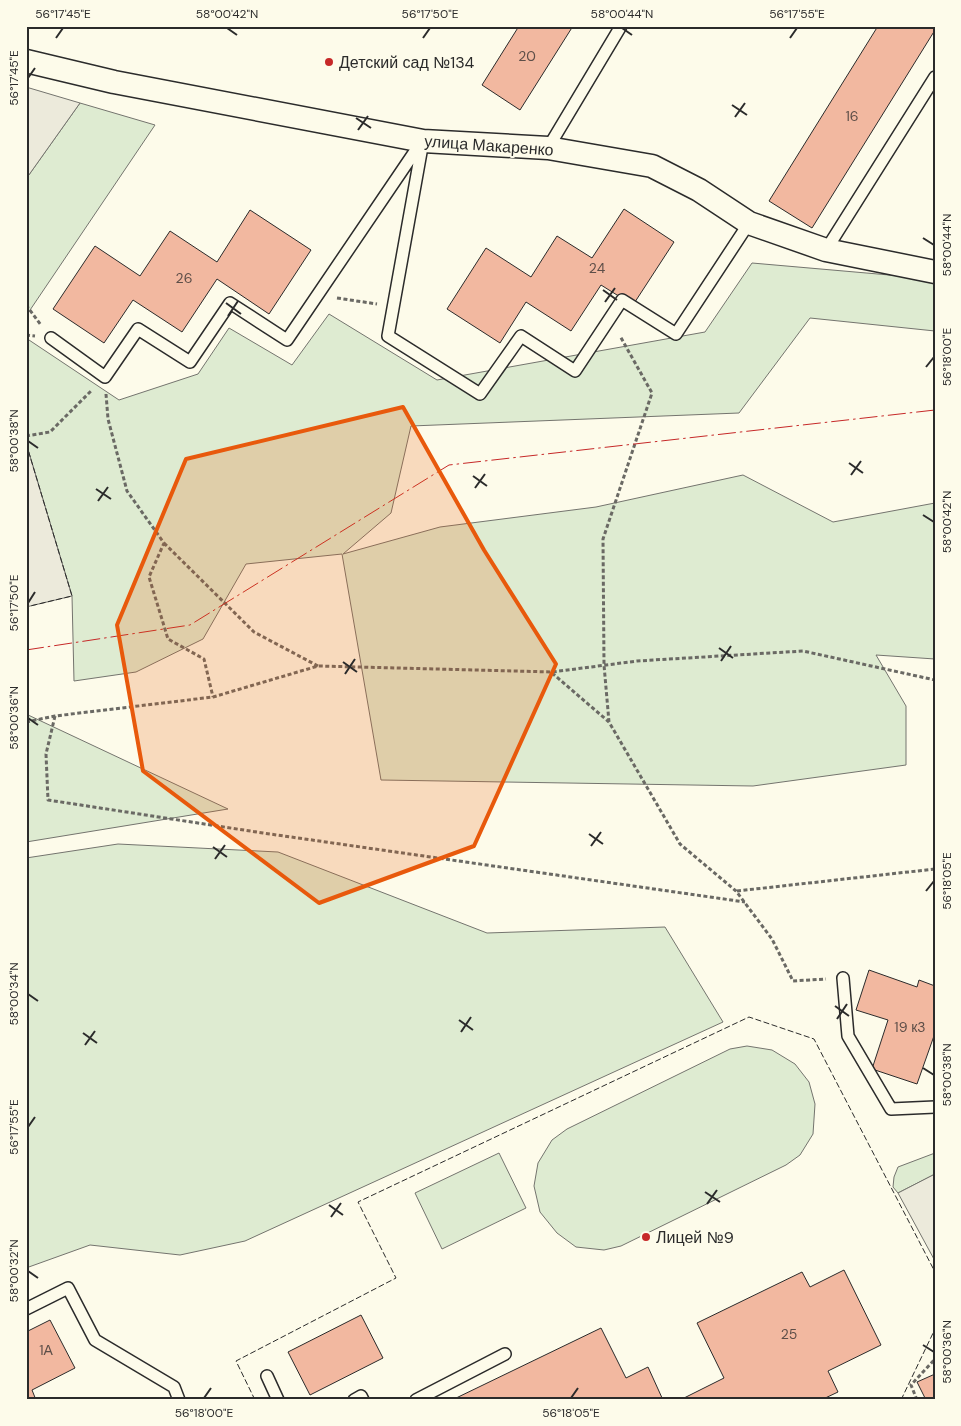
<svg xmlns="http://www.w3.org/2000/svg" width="961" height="1426" font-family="'DM Sans',sans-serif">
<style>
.green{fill:#deebd1;stroke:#74746e}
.parking{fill:#eceadb;stroke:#74746e}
.building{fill:#f2b8a0;stroke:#2b2b2b}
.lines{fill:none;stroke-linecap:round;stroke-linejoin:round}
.service-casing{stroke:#2b2b2b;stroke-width:14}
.minor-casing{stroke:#2b2b2b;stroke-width:25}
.path{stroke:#6a6964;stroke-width:3;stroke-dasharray:4 2.5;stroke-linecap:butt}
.service{stroke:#fdfbea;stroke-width:11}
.minor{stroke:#fdfbea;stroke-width:22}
.fence{stroke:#2b2b2b;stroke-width:1;stroke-dasharray:6 2.5;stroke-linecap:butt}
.power{stroke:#c62828;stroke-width:1;stroke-dasharray:18 4 2.5 4;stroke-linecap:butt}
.marked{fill:#e8590c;fill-opacity:0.2;stroke:#e8590c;stroke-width:4;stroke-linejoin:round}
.ticks{fill:none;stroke:#2b2b2b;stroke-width:2}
.poi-dot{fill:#c62828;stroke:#fdfbea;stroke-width:2}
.labels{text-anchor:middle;stroke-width:4;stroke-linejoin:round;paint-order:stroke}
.number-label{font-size:14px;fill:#5d4e48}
.poi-label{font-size:16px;fill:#2b2b2b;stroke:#fdfbea;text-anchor:start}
.street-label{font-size:16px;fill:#2b2b2b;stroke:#fdfbea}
.neatline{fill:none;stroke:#2b2b2b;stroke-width:2}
.ticks-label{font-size:12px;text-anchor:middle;fill:#2b2b2b}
</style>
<rect width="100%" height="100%" fill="#fdfbea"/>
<path class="green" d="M80,103L155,125L26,316V179Z
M752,263L935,279V331L810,318L739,413L411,426L391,513L343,554L440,527L596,507L743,475L833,522L935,503V659L876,655L906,706V765L753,786L381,780L342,554L246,564L203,639L136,672L74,681L72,596L26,443V338L119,400L198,374L229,328L292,365L329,314L437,380L705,332Z
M26,714L228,809L26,842Z
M118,844L278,852L487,933L665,927L723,1022L245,1241L180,1255L90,1245L26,1268V858Z
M747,1046L772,1050L795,1064L809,1082L815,1104L813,1134L800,1155L786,1165L621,1246L604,1250L576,1247L557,1233L540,1212L534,1186L538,1163L552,1140L567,1129L730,1049Z
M499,1153L526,1208L442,1249L415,1193Z
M935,1153V1174L898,1193L893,1187L894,1177L898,1167Z"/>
<path class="parking" d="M26,87L80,103L26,179Z
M26,443L72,596L26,607Z
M935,1174V1261L898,1193Z"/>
<path class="building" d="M519,26H573L520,110L482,85Z
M878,26H935V30L812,228L769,201Z
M624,209L674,242L633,305L601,285L571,331L526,302L500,343L447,309L486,248L531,277L557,236L592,258Z
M250,210L311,250L269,314L217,279L182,332L133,300L104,343L53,309L95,246L140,276L170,231L217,262Z
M869,970L917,987L919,980L935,986V1033L917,1084L872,1069L888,1020L856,1010Z
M844,1270L881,1345L828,1371L838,1392L821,1400H680L724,1378L697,1323L802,1272L810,1287Z
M361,1315L383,1358L310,1395L288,1352Z
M50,1320L75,1368L32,1390L36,1400H26V1332Z
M601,1328L626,1378L648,1367L663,1400H452Z
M935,1374V1400H926L917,1382Z"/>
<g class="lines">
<defs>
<path id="service" d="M423,141L388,336L480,394L521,336L575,371L622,300L676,334L749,223
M548,148L621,26
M826,250L935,77
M51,338L105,377L138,329L190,362L230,303L287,340L420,144
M843,978L848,1036L891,1109L935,1107
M26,1309L68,1288L95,1340L174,1387L179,1400
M267,1376L278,1400
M354,1400L361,1396L363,1400
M416,1400L505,1354"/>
<path id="minor" d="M26,61L114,82L423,141L548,148L652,166L699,190L749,223L826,250L935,272"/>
</defs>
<use href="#service" class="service-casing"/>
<use href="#minor" class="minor-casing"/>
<path class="path" d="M337,298L377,304
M26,305L41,325
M26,335L35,336
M106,394L108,419L127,491L164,543L149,577L168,639L204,659L213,697
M26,436L50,432L92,390
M164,543L254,632L318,666
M552,673L609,722L680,844L736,891L772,939L793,981L826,979
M55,716L46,754L48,800L263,833L745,902
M26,722L55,716L213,697L318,666L552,672L637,661L803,651L935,680
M609,722L604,665L603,539L652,393L620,336
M737,891L935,869
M917,1400L911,1385L935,1359"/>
<use href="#service" class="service"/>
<use href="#minor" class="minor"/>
<path class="fence" d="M26,443L72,596L26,607
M255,1400L236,1361L396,1278L358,1202L749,1017L814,1039L935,1272
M901,1400L935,1329"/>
<path class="power" d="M26,650L190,625L449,465L935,410"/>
</g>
<path class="marked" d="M403,407L484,550L556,664L474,846L319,903L143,771L117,625L186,459Z"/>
<path class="ticks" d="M227,28L237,35M622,28L632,35M56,38L63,28M423,38L430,28M790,38L797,28M28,78L35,68M732,105L747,115M735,117L745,103M356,118L371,128M358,130L368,116M923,238L934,245M603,290L617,300M605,302L615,288M226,303L241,314M228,316L238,301M926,367L934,357M28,441L38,448M849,463L863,473M851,475L861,461M473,476L487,486M475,488L485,474M96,489L111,499M98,501L108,487M923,515L934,522M28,603L35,592M719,648L733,658M721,661L731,646M343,662L357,672M345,674L355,659M28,718L38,725M589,834L603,844M591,846L601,832M213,847L227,857M215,859L225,845M926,891L934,881M28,994L38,1001M835,1006L849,1016M837,1019L847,1004M459,1020L473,1030M461,1032L471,1017M83,1033L97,1043M85,1045L95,1031M923,1068L934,1075M28,1127L35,1117M705,1192L720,1202M707,1204L717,1190M329,1205L343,1215M331,1217L341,1203M28,1271L38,1278M923,1345L934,1352M204,1398L211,1388M571,1398L578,1388"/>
<g class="poi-dot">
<circle cx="329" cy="62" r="5"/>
<circle cx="646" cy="1237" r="5"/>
</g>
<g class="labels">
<g class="number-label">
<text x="527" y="61">20</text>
<text x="852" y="121">16</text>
<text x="597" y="273">24</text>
<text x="184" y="283">26</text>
<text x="910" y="1032">19 к3</text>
<text x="789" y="1339">25</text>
<text x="46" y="1355">1А</text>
</g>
<g class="poi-label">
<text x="339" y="68">Детский сад №134</text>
<text x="656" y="1243">Лицей №9</text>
</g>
<g class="street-label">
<text transform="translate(489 145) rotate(4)" y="6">улица Макаренко</text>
</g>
</g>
<rect width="961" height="1426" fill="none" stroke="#fdfbea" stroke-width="55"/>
<rect x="28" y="28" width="906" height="1370" class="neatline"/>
<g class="ticks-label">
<text x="63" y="18">56°17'45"E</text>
<text x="227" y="18">58°00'42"N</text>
<text x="430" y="18">56°17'50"E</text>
<text x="622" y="18">58°00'44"N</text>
<text x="797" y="18">56°17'55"E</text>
<text transform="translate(14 78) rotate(-90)" y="4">56°17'45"E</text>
<text transform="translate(947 245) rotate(-90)" y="4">58°00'44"N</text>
<text transform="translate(947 357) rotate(-90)" y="4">56°18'00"E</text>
<text transform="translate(14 441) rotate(-90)" y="4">58°00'38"N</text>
<text transform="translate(947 522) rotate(-90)" y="4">58°00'42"N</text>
<text transform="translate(14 603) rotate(-90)" y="4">56°17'50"E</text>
<text transform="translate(14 718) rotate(-90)" y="4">58°00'36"N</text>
<text transform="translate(947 881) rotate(-90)" y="4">56°18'05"E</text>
<text transform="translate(14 994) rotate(-90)" y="4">58°00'34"N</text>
<text transform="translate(947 1075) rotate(-90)" y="4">58°00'38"N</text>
<text transform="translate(14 1127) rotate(-90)" y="4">56°17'55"E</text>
<text transform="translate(14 1271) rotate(-90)" y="4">58°00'32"N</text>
<text transform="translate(947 1352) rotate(-90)" y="4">58°00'36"N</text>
<text x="204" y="1417">56°18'00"E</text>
<text x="571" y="1417">56°18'05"E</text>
</g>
</svg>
